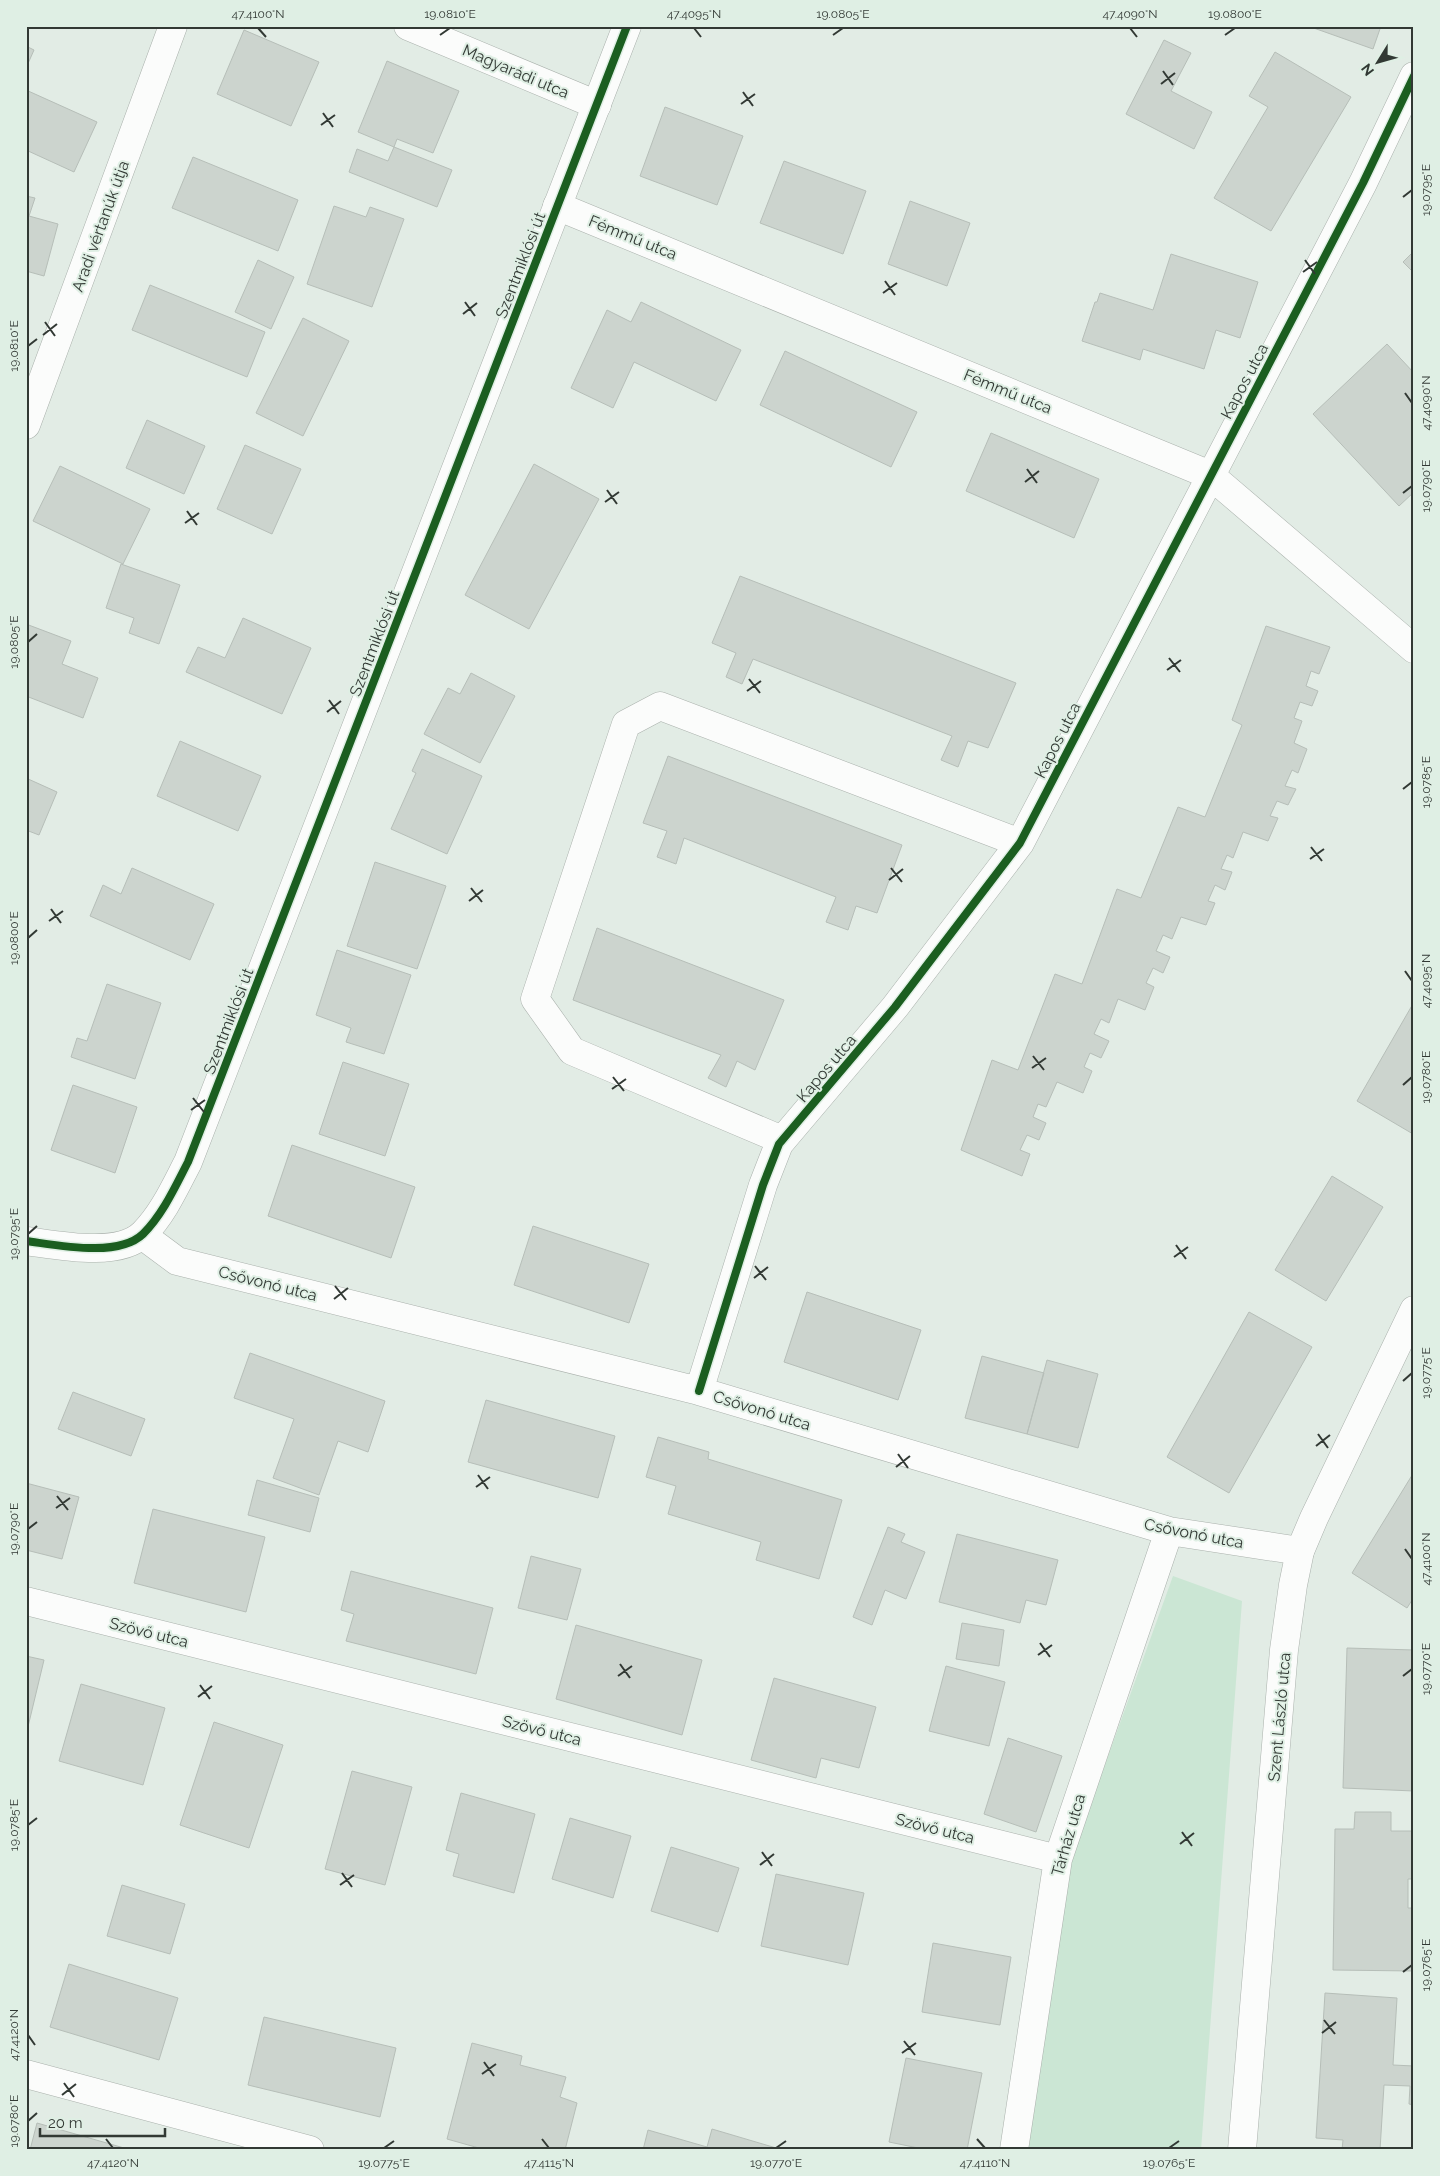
<svg xmlns="http://www.w3.org/2000/svg" width="1440" height="2176" font-family="Raleway,sans-serif">
<style>
.green{fill:#cbe6d4}
.building{fill:#ccd4ce;stroke:#b6beb8}
.lines{fill:none;stroke-linecap:round;stroke-linejoin:round}
.street-casing{stroke:#aab1ac;stroke-width:29}
.secondary-casing{stroke:#aab1ac;stroke-width:29}
.street{stroke:#fbfcfb;stroke-width:28}
.secondary{stroke:#fbfcfb;stroke-width:28}
.cycleway-casing{stroke:#dfefe4;stroke-width:11}
.cycleway{stroke:#1b5e20;stroke-width:8}
.ticks{fill:none;stroke:#323934;stroke-width:2}
.labels{text-anchor:middle;stroke-width:4;stroke-linejoin:round;paint-order:stroke}
.street-label{font-size:16px;fill:#323934;stroke:#dfefe4}
.neatline{fill:none;stroke:#323934;stroke-width:2}
.ticks-label{font-size:12px;text-anchor:middle;fill:#323934}
</style>
<rect width="100%" height="100%" fill="#e2ece5"/>
<path class="green" d="M1173,1576L1242,1601L1201,2150H1026L1067,1870Z"/>
<path class="building" d="M1308,26H1381L1373,49Z
M244,30L319,62L291,126L217,94Z
M1164,40L1191,53L1171,91L1212,112L1194,149L1126,114Z
M26,46L34,50L26,68Z
M1275,52L1351,97L1271,231L1214,198L1268,107L1249,96Z
M387,61L459,91L433,153L397,139L394,147L358,132Z
M26,90L97,122L74,172L26,150Z
M665,107L743,136L717,205L640,176Z
M394,147L452,170L437,207L349,172L357,149L388,161Z
M193,157L298,200L278,251L172,208Z
M784,161L866,191L843,254L760,223Z
M26,196L35,198L29,216L58,224L44,276L26,271Z
M910,201L970,223L947,286L888,264Z
M334,206L366,217L370,207L404,219L372,307L307,284Z
M1414,251V273L1403,262Z
M1171,254L1258,282L1240,338L1216,330L1204,369L1143,349L1140,360L1082,341L1095,302H1097L1100,293L1153,310Z
M258,260L294,277L271,329L235,312Z
M150,285L265,332L247,377L132,330Z
M641,302L741,350L716,401L634,362L613,408L571,388L607,310L631,322Z
M303,318L349,341L303,436L256,413Z
M1387,344L1414,373V492L1399,506L1313,414Z
M785,351L917,412L891,467L760,405Z
M147,420L205,446L184,494L126,468Z
M991,433L1099,479L1074,538L966,491Z
M245,445L301,469L272,534L217,509Z
M534,464L599,499L529,629L465,595Z
M60,466L150,509L123,564L33,521Z
M121,564L180,585L159,644L129,633L134,618L106,608Z
M740,576L1016,683L988,748L968,741L958,767L941,760L952,736L753,659L742,684L726,677L736,653L712,643Z
M243,618L311,648L282,714L186,672L198,647L225,658Z
M26,624L71,641L62,664L98,678L83,718L26,696Z
M1266,626L1330,647L1319,674L1311,671L1306,686L1318,691L1312,706L1300,702L1294,718L1302,721L1294,743L1307,749L1298,773L1292,770L1285,786L1296,789L1288,805L1277,801L1270,816L1278,818L1268,841L1243,832L1233,858L1227,855L1221,869L1232,872L1225,890L1215,885L1208,901L1215,903L1206,925L1181,917L1172,939L1163,935L1156,951L1170,957L1163,973L1153,968L1146,983L1154,987L1145,1010L1118,999L1109,1023L1101,1019L1094,1034L1109,1041L1101,1058L1090,1053L1084,1067L1092,1071L1083,1093L1057,1082L1046,1107L1038,1104L1033,1117L1046,1123L1039,1140L1027,1135L1020,1150L1030,1154L1022,1176L961,1150L992,1060L1018,1070L1055,974L1082,984L1117,889L1141,898L1178,807L1205,817L1242,725L1232,720Z
M471,673L515,696L480,763L424,734L448,688L460,694Z
M180,741L261,776L238,831L157,796Z
M422,749L482,776L447,854L391,829L416,773L412,771Z
M668,756L902,845L877,913L856,906L848,930L826,922L836,897L684,838L676,864L657,857L667,831L643,823Z
M26,778L57,792L39,835L26,830Z
M375,862L446,886L417,969L347,946Z
M132,868L214,904L190,960L90,916L103,885L121,894Z
M597,928L784,1000L755,1070L737,1061L726,1087L708,1078L721,1055L573,1000Z
M337,950L411,975L384,1054L346,1042L351,1028L316,1015Z
M107,984L161,1003L135,1079L71,1057L77,1038L87,1041Z
M1414,1002V1132L1413,1134L1357,1101Z
M343,1062L409,1084L385,1156L319,1134Z
M73,1085L137,1107L115,1173L51,1150Z
M292,1145L415,1187L391,1258L268,1216Z
M1332,1176L1383,1207L1326,1301L1275,1270Z
M533,1226L649,1264L629,1323L514,1285Z
M807,1292L921,1330L898,1400L784,1362Z
M1249,1312L1312,1347L1229,1493L1167,1457Z
M250,1353L385,1401L368,1452L338,1441L319,1495L273,1478L294,1419L234,1398Z
M982,1356L1044,1373L1027,1434L965,1418Z
M1047,1360L1098,1374L1078,1448L1027,1434Z
M73,1392L145,1419L131,1456L58,1429Z
M486,1400L615,1436L598,1498L468,1462Z
M658,1437L709,1452L708,1459L842,1500L819,1579L756,1560L761,1542L668,1514L676,1486L646,1477Z
M1414,1472V1597L1407,1608L1352,1573Z
M257,1480L319,1498L310,1532L248,1515Z
M26,1483L79,1497L62,1559L26,1550Z
M153,1509L265,1537L246,1612L134,1583Z
M888,1527L905,1534L901,1542L925,1552L906,1599L885,1590L872,1625L853,1617Z
M957,1534L1058,1560L1046,1605L1026,1600L1020,1623L939,1602Z
M531,1556L581,1569L567,1620L518,1608Z
M351,1571L493,1608L476,1674L346,1641L354,1614L341,1610Z
M962,1623L1004,1630L999,1666L956,1659Z
M576,1625L702,1660L682,1735L556,1699Z
M1347,1648L1414,1650V1791L1343,1788Z
M26,1656L44,1660L26,1735Z
M946,1666L1005,1682L989,1746L929,1731Z
M774,1678L876,1707L859,1768L821,1758L816,1778L751,1760Z
M81,1684L165,1708L143,1785L59,1761Z
M214,1722L283,1745L249,1848L180,1825Z
M1008,1738L1062,1756L1036,1832L984,1814Z
M352,1771L412,1787L385,1885L325,1869Z
M461,1793L535,1814L514,1893L453,1876L459,1854L446,1850Z
M1355,1812H1391V1831H1414V1879H1408V1908H1414V1971L1333,1970L1335,1829H1354Z
M570,1818L631,1836L613,1898L552,1879Z
M671,1847L739,1868L718,1932L651,1911Z
M776,1874L864,1893L848,1965L761,1946Z
M122,1885L185,1904L170,1954L107,1936Z
M933,1943L1011,1957L1000,2025L922,2012Z
M69,1964L178,1998L159,2060L50,2027Z
M1325,1993L1397,1998L1393,2065L1414,2066V2105L1409,2104L1410,2086L1384,2085L1380,2150H1342L1343,2140L1316,2138Z
M264,2017L396,2048L380,2117L248,2085Z
M472,2043L522,2056L520,2065L566,2077L560,2097L577,2103L565,2150H486L447,2139Z
M906,2058L982,2073L967,2150H928L889,2142Z
M37,2123L131,2150H30Z
M712,2129L783,2150H643L648,2130L707,2147Z"/>
<g class="lines">
<defs>
<path id="street" d="M408,26L597,105
M557,206L1210,475L1414,649
M26,425L173,26
M782,1140L572,1051L535,999L626,724L660,706L1020,843
M142,1235L177,1261L699,1391L1169,1531L1300,1551
M699,1391L763,1185L779,1144L895,1007L1020,843L1363,183L1414,76
M26,1601L1058,1859
M26,2074L310,2150
M1014,2150L1058,1859L1169,1531"/>
<path id="secondary" d="M26,1241C57,1245 118,1258 143,1234C163,1214 175,1187 188,1162L627,26
M1242,2150L1284,1650L1293,1585L1300,1551L1314,1518L1414,1310"/>
</defs>
<use href="#street" class="street-casing"/>
<use href="#secondary" class="secondary-casing"/>
<use href="#street" class="street"/>
<use href="#secondary" class="secondary"/>
<defs>
<path id="cycleway" d="M26,1241C57,1245 118,1258 143,1234C163,1214 175,1187 188,1162L627,26
M699,1391L763,1185L779,1144L895,1007L1020,843L1363,183L1414,76"/>
</defs>
<use href="#cycleway" class="cycleway-casing"/>
<use href="#cycleway" class="cycleway"/>
</g>
<path class="ticks" d="M258,28L266,37M694,28L701,37M1130,28L1137,37M440,35L450,28M833,35L843,28M1225,35L1235,28M1163,71L1173,85M1161,84L1175,73M743,92L753,106M741,104L755,94M323,113L333,127M321,125L335,115M1403,197L1412,190M1305,260L1315,274M1303,272L1317,262M885,281L895,295M883,293L897,283M465,302L475,316M463,314L477,303M45,322L55,336M43,335L57,324M28,346L37,339M1405,393L1412,403M1027,469L1037,483M1025,482L1039,471M607,490L617,504M1403,493L1412,486M605,502L619,492M187,511L197,525M185,523L199,513M28,642L37,634M1169,658L1180,672M1167,670L1181,660M749,679L760,693M747,691L761,681M329,700L339,714M327,712L341,701M1403,789L1412,782M1311,847L1322,861M1310,859L1324,849M891,868L902,882M889,880L903,869M471,888L482,902M469,901L483,890M51,909L61,923M49,921L63,911M28,938L37,930M1405,971L1412,981M1033,1056L1044,1070M1032,1068L1046,1058M613,1077L624,1091M1403,1085L1412,1077M612,1089L626,1079M193,1098L204,1112M191,1110L205,1100M28,1234L37,1226M1176,1245L1186,1259M1174,1257L1188,1247M755,1266L766,1280M754,1278L768,1267M335,1286L346,1300M334,1299L348,1288M1403,1381L1412,1373M1318,1434L1328,1448M1316,1446L1330,1435M898,1454L908,1468M896,1467L910,1456M478,1475L488,1489M476,1487L490,1477M57,1496L68,1510M56,1508L70,1498M28,1529L37,1522M1405,1549L1412,1559M1040,1643L1050,1657M1038,1655L1052,1645M620,1664L630,1678M618,1676L632,1666M1403,1676L1412,1669M200,1685L210,1699M198,1697L212,1686M28,1825L37,1818M1182,1832L1192,1846M1180,1844L1194,1833M762,1852L772,1866M760,1865L774,1854M342,1873L352,1887M340,1885L354,1875M1403,1972L1412,1965M1324,2020L1335,2034M1322,2033L1336,2022M28,2035L35,2045M904,2041L915,2055M902,2053L916,2043M484,2062L494,2076M482,2074L496,2064M64,2083L74,2097M62,2095L76,2084M28,2121L37,2113M106,2139L113,2148M542,2139L549,2148M977,2139L985,2148M384,2148L394,2141M776,2148L786,2141M1169,2148L1179,2141"/>
<g class="labels">
<g class="street-label">
<text transform="translate(516 71) rotate(23)" y="6">Magyarádi utca</text>
<text transform="translate(100 226) rotate(-70)" y="6">Aradi vértanúk útja</text>
<text transform="translate(633 237) rotate(22)" y="6">Fémmű utca</text>
<text transform="translate(520 265) rotate(-69)" y="6">Szentmiklósi út</text>
<text transform="translate(1244 381) rotate(-62)" y="6">Kapos utca</text>
<text transform="translate(1008 391) rotate(22)" y="6">Fémmű utca</text>
<text transform="translate(374 643) rotate(-69)" y="6">Szentmiklósi út</text>
<text transform="translate(1057 740) rotate(-63)" y="6">Kapos utca</text>
<text transform="translate(228 1021) rotate(-69)" y="6">Szentmiklósi út</text>
<text transform="translate(826 1068) rotate(-50)" y="6">Kapos utca</text>
<text transform="translate(268 1283) rotate(14)" y="6">Csővonó utca</text>
<text transform="translate(762 1410) rotate(17)" y="6">Csővonó utca</text>
<text transform="translate(1194 1533) rotate(11)" y="6">Csővonó utca</text>
<text transform="translate(149 1632) rotate(14)" y="6">Szövő utca</text>
<text transform="translate(1279 1717) rotate(-85)" y="6">Szent László utca</text>
<text transform="translate(542 1730) rotate(14)" y="6">Szövő utca</text>
<text transform="translate(935 1828) rotate(14)" y="6">Szövő utca</text>
<text transform="translate(1068 1835) rotate(-74)" y="6">Tárház utca</text>
</g>
</g>
<rect width="1440" height="2176" fill="none" stroke="#dfefe4" stroke-width="55"/>
<g transform="translate(1378 62) rotate(233)" stroke="#dfefe4" stroke-width="4" paint-order="stroke">
<path d="M0-4L9 19L0 12L-9 19Z" fill="#323934"/>
<text y="-8" font-size="14" font-weight="bold" text-anchor="middle" fill="#323934">N</text>
</g>
<path d="M40 2128v8h125v-8" fill="none" stroke="#323934" stroke-width="2.5"/>
<text x="48" y="2128" font-size="15" fill="#323934" stroke="#dfefe4" stroke-width="4" paint-order="stroke">20 m</text>
<rect x="28" y="28" width="1384" height="2120" class="neatline"/>
<g class="ticks-label">
<text x="258" y="18">47.4100°N</text>
<text x="450" y="18">19.0810°E</text>
<text x="694" y="18">47.4095°N</text>
<text x="843" y="18">19.0805°E</text>
<text x="1130" y="18">47.4090°N</text>
<text x="1235" y="18">19.0800°E</text>
<text transform="translate(1426 190) rotate(-90)" y="4">19.0795°E</text>
<text transform="translate(14 346) rotate(-90)" y="4">19.0810°E</text>
<text transform="translate(1426 403) rotate(-90)" y="4">47.4090°N</text>
<text transform="translate(1426 486) rotate(-90)" y="4">19.0790°E</text>
<text transform="translate(14 642) rotate(-90)" y="4">19.0805°E</text>
<text transform="translate(1426 782) rotate(-90)" y="4">19.0785°E</text>
<text transform="translate(14 938) rotate(-90)" y="4">19.0800°E</text>
<text transform="translate(1426 981) rotate(-90)" y="4">47.4095°N</text>
<text transform="translate(1426 1077) rotate(-90)" y="4">19.0780°E</text>
<text transform="translate(14 1234) rotate(-90)" y="4">19.0795°E</text>
<text transform="translate(1426 1373) rotate(-90)" y="4">19.0775°E</text>
<text transform="translate(14 1529) rotate(-90)" y="4">19.0790°E</text>
<text transform="translate(1426 1559) rotate(-90)" y="4">47.4100°N</text>
<text transform="translate(1426 1669) rotate(-90)" y="4">19.0770°E</text>
<text transform="translate(14 1825) rotate(-90)" y="4">19.0785°E</text>
<text transform="translate(1426 1965) rotate(-90)" y="4">19.0765°E</text>
<text transform="translate(14 2035) rotate(-90)" y="4">47.4120°N</text>
<text transform="translate(14 2121) rotate(-90)" y="4">19.0780°E</text>
<text x="113" y="2167">47.4120°N</text>
<text x="384" y="2167">19.0775°E</text>
<text x="549" y="2167">47.4115°N</text>
<text x="776" y="2167">19.0770°E</text>
<text x="985" y="2167">47.4110°N</text>
<text x="1169" y="2167">19.0765°E</text>
</g>
</svg>
